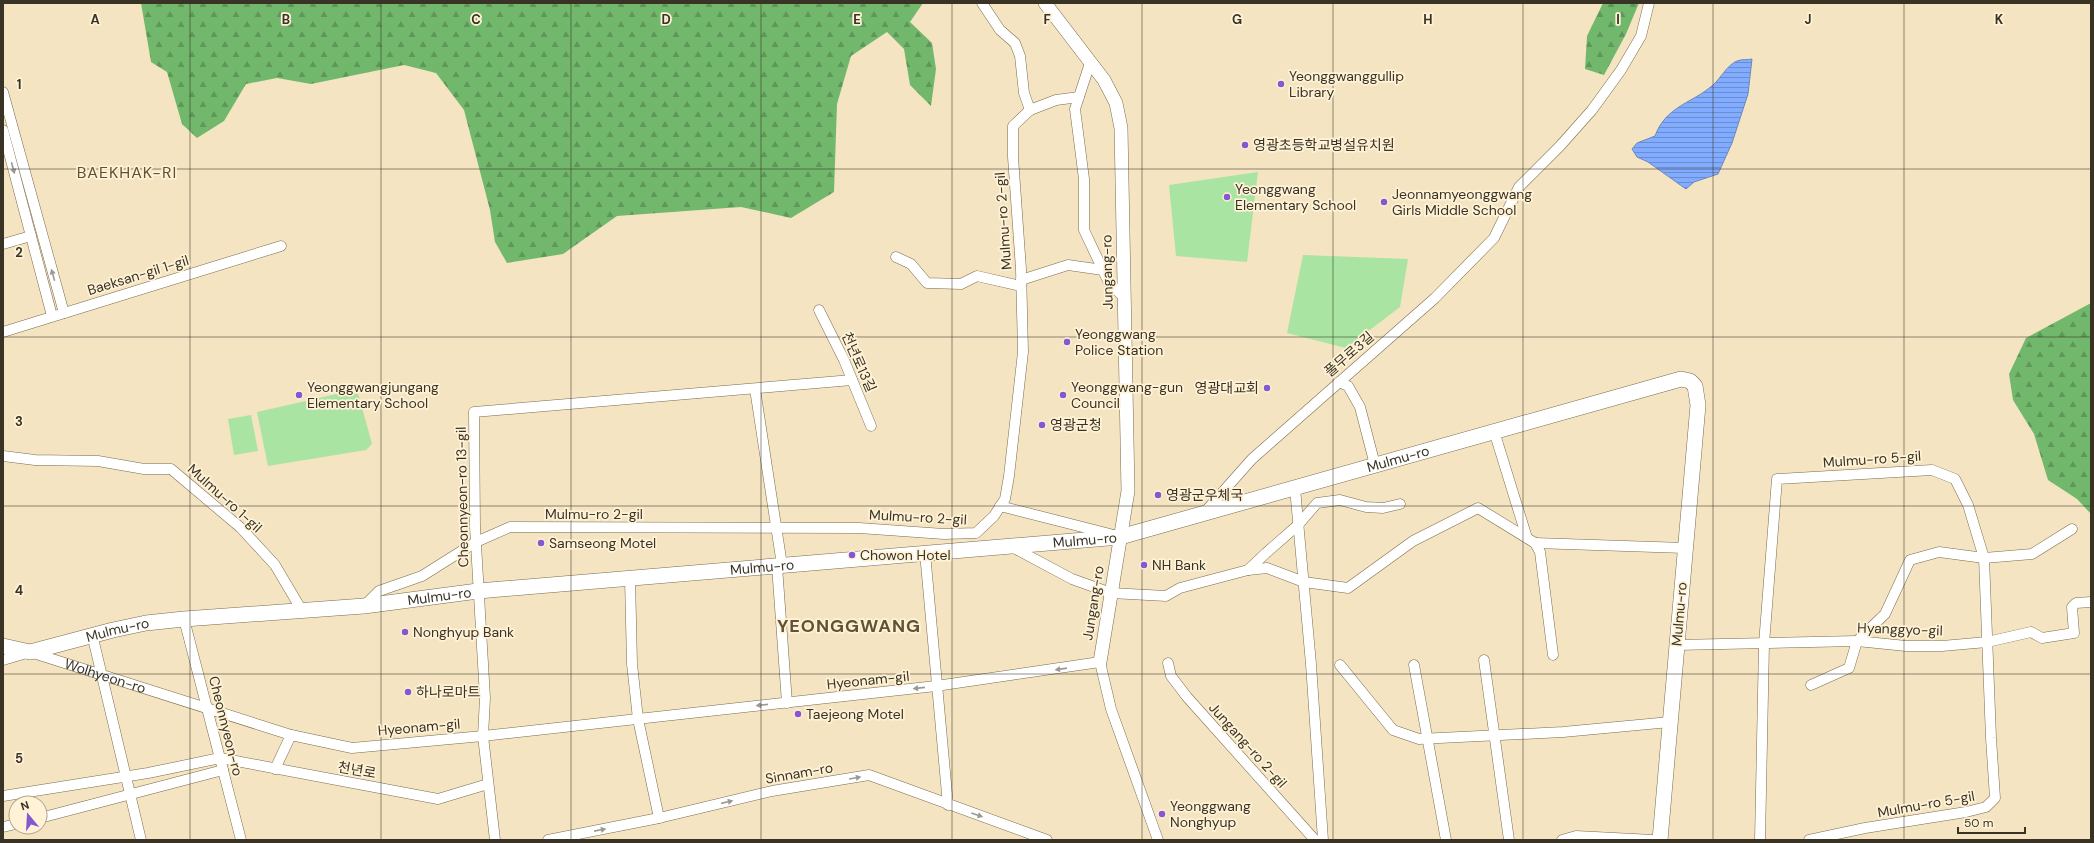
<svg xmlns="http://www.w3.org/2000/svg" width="2094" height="843" font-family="'DM Sans','Noto Sans KR',sans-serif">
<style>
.forest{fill:url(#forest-firs)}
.park{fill:#a9e4a2}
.water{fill:url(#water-rules);stroke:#6c88be}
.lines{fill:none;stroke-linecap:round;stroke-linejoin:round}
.minor-casing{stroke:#7a6b4c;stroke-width:11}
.tertiary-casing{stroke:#7a6b4c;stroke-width:14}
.secondary-casing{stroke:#7a6b4c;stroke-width:16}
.minor{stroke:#fff;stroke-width:10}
.tertiary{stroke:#fff;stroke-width:13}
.secondary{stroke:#fff;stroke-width:15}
.oneway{fill:#9c9992}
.grid{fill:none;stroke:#393325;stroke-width:1;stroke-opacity:0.55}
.poi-dot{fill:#8657d0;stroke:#fff2d6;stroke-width:1.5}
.labels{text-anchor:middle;stroke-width:3.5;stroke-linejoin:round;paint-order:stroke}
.poi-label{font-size:14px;fill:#393325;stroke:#fff2d6;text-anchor:start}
.street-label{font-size:14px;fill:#393325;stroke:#fff2d6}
.quarter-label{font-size:16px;letter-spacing:1px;fill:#605334;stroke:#fff2d6}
.district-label{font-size:18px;font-weight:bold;letter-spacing:1px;fill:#605334;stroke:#fff2d6}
.grid-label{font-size:13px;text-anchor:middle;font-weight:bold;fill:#393325;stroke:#fff2d6;stroke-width:3.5;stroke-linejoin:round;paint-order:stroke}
</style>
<defs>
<pattern id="forest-firs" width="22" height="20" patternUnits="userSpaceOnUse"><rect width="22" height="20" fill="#72b86c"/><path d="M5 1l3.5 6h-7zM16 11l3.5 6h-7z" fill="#5f9659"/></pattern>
<pattern id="water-rules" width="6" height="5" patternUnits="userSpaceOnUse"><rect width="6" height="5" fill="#82acff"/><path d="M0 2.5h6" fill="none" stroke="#6b8dce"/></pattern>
</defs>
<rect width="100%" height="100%" fill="#f4e4c1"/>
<path class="forest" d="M141,3H923L910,22L932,43L936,69L931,106L910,85L904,49L887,32L851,56L837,104L834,192L791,218L741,207L617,216L563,254L507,263L495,242L490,210L464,110L436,73L404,65L311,84L277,78L246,84L224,121L197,138L182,124L167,72L151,62Z
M1603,3H1639L1626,34L1604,75L1585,69L1587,36Z
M2091,303V514L2077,499L2048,480L2034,434L2013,400L2009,374L2026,338Z"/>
<path class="park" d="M1258,172L1247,262L1176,256L1169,185Z
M1303,255L1408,259L1400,307L1346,348L1287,333Z
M350,391L358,393L372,444L366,450L268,466L257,412Z
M251,415L258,451L234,455L228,419Z"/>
<path class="water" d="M1752,59L1748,94L1732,143L1718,174L1694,182L1686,189L1648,162L1637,157L1632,149L1637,143L1655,136C1666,106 1691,104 1713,85C1721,78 1727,65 1737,61C1741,59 1748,60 1752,59Z"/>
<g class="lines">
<defs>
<g id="minor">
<path d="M1090,63L1075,109L1084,179V230L1109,283L1124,297"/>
<path d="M3,92L64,313"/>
<path d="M1030,110L1056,100L1079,97"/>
<path d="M3,130L52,316"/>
<path d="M3,244L31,236"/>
<path d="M896,257L911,264L927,283L961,284L977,276L1021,286"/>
<path d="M1021,280L1068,265L1103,270"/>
<path d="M819,310L844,360L871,426"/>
<path d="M3,332L281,246"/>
<path d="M1339,382L1348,386L1360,407L1375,465"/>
<path d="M755,389L782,565"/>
<path d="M1494,431L1527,538"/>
<path d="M3,456L35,460L98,461L144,469H171L241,528L275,565L301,609"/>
<path d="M1295,488L1311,664L1323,840"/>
<path d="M1000,506L1110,534"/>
<path d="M1204,513L1252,459L1435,298L1494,238L1519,187L1560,146L1592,110L1621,70L1641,36L1649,3"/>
<path d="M1535,543L1685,548"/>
<path d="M1012,547L1072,579L1111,593L1166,596L1180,588L1248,570L1267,568L1304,582L1348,588L1413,541L1478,508L1535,543L1540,552L1553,655"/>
<path d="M925,553L948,805"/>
<path d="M777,566L787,703"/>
<path d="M1248,570L1266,553L1298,525L1317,503L1340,500L1366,507L1383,508L1400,504"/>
<path d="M630,578L632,664L638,719L659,818"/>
<path d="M364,606L379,591L422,576L476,542L510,527L859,528L944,534L976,533L994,516L1005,499L1009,476L1023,352L1021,269L1013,157V126L1030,110L1024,93L1020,56L1015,43L1000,30L982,3"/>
<path d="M184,619L241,840"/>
<path d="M92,634L141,840"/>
<path d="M1676,645L1857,641L1906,646H1942L1987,642L2031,632L2042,638L2074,633L2072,607L2076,603L2091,602"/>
<path id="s1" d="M3,660L30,652L291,735L352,748L483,736L936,686L1100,662L1111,709L1158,840"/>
<path d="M1484,660L1509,840"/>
<path d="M1168,663L1171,676L1187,697L1315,840"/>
<path d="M1340,665L1393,730L1419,739L1563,732L1670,722"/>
<path d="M1414,665L1446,840"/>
<path d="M1811,685L1849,668L1857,641L1885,614L1910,560L1939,552L1984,558L2032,554L2072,529"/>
<path d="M275,769L291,735"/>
<path d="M3,796L148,773L220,758L438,799L488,784"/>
<path d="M40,818L223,770"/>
<path d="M3,827L16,824"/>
<path d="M495,840L483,736L485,698L475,527L474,412L852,380"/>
<path d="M548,840L659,818L772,791L869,775L1047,840"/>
<path d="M1562,840L1576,836L1653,840"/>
<path d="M1760,840L1764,644L1777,479L1932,470L1955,479L1968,505L1984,558L1991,738L1995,798L1986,807L1966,812L1865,828L1809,840"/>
</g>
<path id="tertiary" d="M1045,3L1104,80L1116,103L1121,128L1128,491L1100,662"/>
<g id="secondary">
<path id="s2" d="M3,646L30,652L113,630L146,623L184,619L364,606L478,591L1120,537L1681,379L1690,381L1695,386L1698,405L1660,840"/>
</g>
</defs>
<use href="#minor" class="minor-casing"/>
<use href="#tertiary" class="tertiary-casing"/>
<use href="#secondary" class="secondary-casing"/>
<use href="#minor" class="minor"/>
<use href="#tertiary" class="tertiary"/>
<use href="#secondary" class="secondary"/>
</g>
<defs><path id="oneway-solid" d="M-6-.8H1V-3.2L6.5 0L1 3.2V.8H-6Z"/></defs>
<g class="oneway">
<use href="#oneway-solid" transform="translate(13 168) rotate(75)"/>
<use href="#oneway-solid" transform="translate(53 275) rotate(-106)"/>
<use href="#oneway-solid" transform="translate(1061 669) rotate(172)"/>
<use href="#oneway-solid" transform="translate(919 688) rotate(174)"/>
<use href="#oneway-solid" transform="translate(762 705) rotate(174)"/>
<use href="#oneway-solid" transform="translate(855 778) rotate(-10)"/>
<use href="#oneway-solid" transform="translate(727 802) rotate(-13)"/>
<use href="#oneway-solid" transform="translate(977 815) rotate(19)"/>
<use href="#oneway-solid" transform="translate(600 830) rotate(-11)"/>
</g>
<path class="grid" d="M190,3V840M381,3V840M571,3V840M761,3V840M952,3V840M1142,3V840M1333,3V840M1523,3V840M1713,3V840M1904,3V840M3,169H2091M3,337H2091M3,506H2091M3,674H2091"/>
<g class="poi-dot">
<circle cx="1281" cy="84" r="4"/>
<circle cx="1245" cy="145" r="4"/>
<circle cx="1227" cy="197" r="4"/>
<circle cx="1384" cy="202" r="4"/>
<circle cx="1067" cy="342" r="4"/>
<circle cx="1267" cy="388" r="4"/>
<circle cx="299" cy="395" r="4"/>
<circle cx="1063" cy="395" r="4"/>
<circle cx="1042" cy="425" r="4"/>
<circle cx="1158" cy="495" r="4"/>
<circle cx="541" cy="543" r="4"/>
<circle cx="852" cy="555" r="4"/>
<circle cx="1144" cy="565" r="4"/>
<circle cx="405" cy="632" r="4"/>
<circle cx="408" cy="692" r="4"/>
<circle cx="798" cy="714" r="4"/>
<circle cx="1162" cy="814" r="4"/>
</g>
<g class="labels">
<g class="poi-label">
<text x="1289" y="81">Yeonggwanggullip<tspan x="1289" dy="16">Library</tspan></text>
<text x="1253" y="150">영광초등학교병설유치원</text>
<text x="1235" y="194">Yeonggwang<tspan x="1235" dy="16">Elementary School</tspan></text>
<text x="1392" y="199">Jeonnamyeonggwang<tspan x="1392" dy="16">Girls Middle School</tspan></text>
<text x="1075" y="339">Yeonggwang<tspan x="1075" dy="16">Police Station</tspan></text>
<text x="307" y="392">Yeonggwangjungang<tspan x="307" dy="16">Elementary School</tspan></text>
<text x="1071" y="392">Yeonggwang-gun<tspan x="1071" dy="16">Council</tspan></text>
<text x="1259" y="393" text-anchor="end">영광대교회</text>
<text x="1050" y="430">영광군청</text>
<text x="1166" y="500">영광군우체국</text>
<text x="549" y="548">Samseong Motel</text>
<text x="860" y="560">Chowon Hotel</text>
<text x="1152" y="570">NH Bank</text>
<text x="413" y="637">Nonghyup Bank</text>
<text x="416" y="697">하나로마트</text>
<text x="806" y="719">Taejeong Motel</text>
<text x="1170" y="811">Yeonggwang<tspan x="1170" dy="16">Nonghyup</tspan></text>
</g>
<g class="street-label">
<text transform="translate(1003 221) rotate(-94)" y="5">Mulmu-ro 2-gil</text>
<text transform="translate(1107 272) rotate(-91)" y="5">Jungang-ro</text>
<text transform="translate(138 275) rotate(-17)" y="5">Baeksan-gil 1-gil</text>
<text transform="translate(1349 354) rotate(-41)" y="5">풀무로3길</text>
<text transform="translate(859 362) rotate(66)" y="5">천년로13길</text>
<text dy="5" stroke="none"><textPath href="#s2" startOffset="1414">Mulmu-ro</textPath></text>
<text transform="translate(1872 459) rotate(-4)" y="5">Mulmu-ro 5-gil</text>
<text transform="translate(462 497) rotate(-91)" y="5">Cheonnyeon-ro 13-gil</text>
<text transform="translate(225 498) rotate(42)" y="5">Mulmu-ro 1-gil</text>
<text x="594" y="519">Mulmu-ro 2-gil</text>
<text transform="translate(918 517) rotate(3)" y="5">Mulmu-ro 2-gil</text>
<text dy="5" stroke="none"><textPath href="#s2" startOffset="1090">Mulmu-ro</textPath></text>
<text dy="5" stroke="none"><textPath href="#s2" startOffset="766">Mulmu-ro</textPath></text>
<text dy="5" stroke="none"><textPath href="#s2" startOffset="442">Mulmu-ro</textPath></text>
<text transform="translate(1093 603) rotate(-81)" y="5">Jungang-ro</text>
<text transform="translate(1679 614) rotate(-85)" y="5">Mulmu-ro</text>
<text transform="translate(1900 629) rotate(2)" y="5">Hyanggyo-gil</text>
<text dy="5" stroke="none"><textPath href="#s2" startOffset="118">Mulmu-ro</textPath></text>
<text dy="5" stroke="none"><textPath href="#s1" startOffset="107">Wolhyeon-ro</textPath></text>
<text transform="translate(868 680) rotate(-6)" y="5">Hyeonam-gil</text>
<text transform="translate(226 726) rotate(76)" y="5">Cheonnyeon-ro</text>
<text transform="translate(419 727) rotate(-5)" y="5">Hyeonam-gil</text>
<text transform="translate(1248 745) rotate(48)" y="5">Jungang-ro 2-gil</text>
<text transform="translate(357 770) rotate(10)" y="5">천년로</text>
<text transform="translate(799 773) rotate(-10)" y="5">Sinnam-ro</text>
<text transform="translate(1926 804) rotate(-10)" y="5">Mulmu-ro 5-gil</text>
</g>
<g class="quarter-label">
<text x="127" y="178">BAEKHAK-RI</text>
</g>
<g class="district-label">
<text x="849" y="632">YEONGGWANG</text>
</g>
</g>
<g class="grid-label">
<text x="95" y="24">A</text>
<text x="286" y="24">B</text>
<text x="476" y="24">C</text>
<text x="666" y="24">D</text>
<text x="857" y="24">E</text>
<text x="1047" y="24">F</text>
<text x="1237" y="24">G</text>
<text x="1428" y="24">H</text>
<text x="1618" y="24">I</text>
<text x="1808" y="24">J</text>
<text x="1999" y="24">K</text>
<text x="19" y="89">1</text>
<text x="19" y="257">2</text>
<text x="19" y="426">3</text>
<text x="19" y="595">4</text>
<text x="19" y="763">5</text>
</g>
<rect width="2094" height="843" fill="none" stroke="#393325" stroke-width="8"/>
<g transform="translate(28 815) rotate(342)"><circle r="19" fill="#fff2d6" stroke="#b0a68f"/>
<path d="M0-3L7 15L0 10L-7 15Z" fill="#8657d0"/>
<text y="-6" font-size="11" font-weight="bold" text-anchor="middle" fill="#393325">N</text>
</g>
<path d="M1958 827v6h67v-6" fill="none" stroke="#393325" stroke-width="2"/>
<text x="1964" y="827" font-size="12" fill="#393325" stroke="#fff2d6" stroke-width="3" paint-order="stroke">50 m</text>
</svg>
